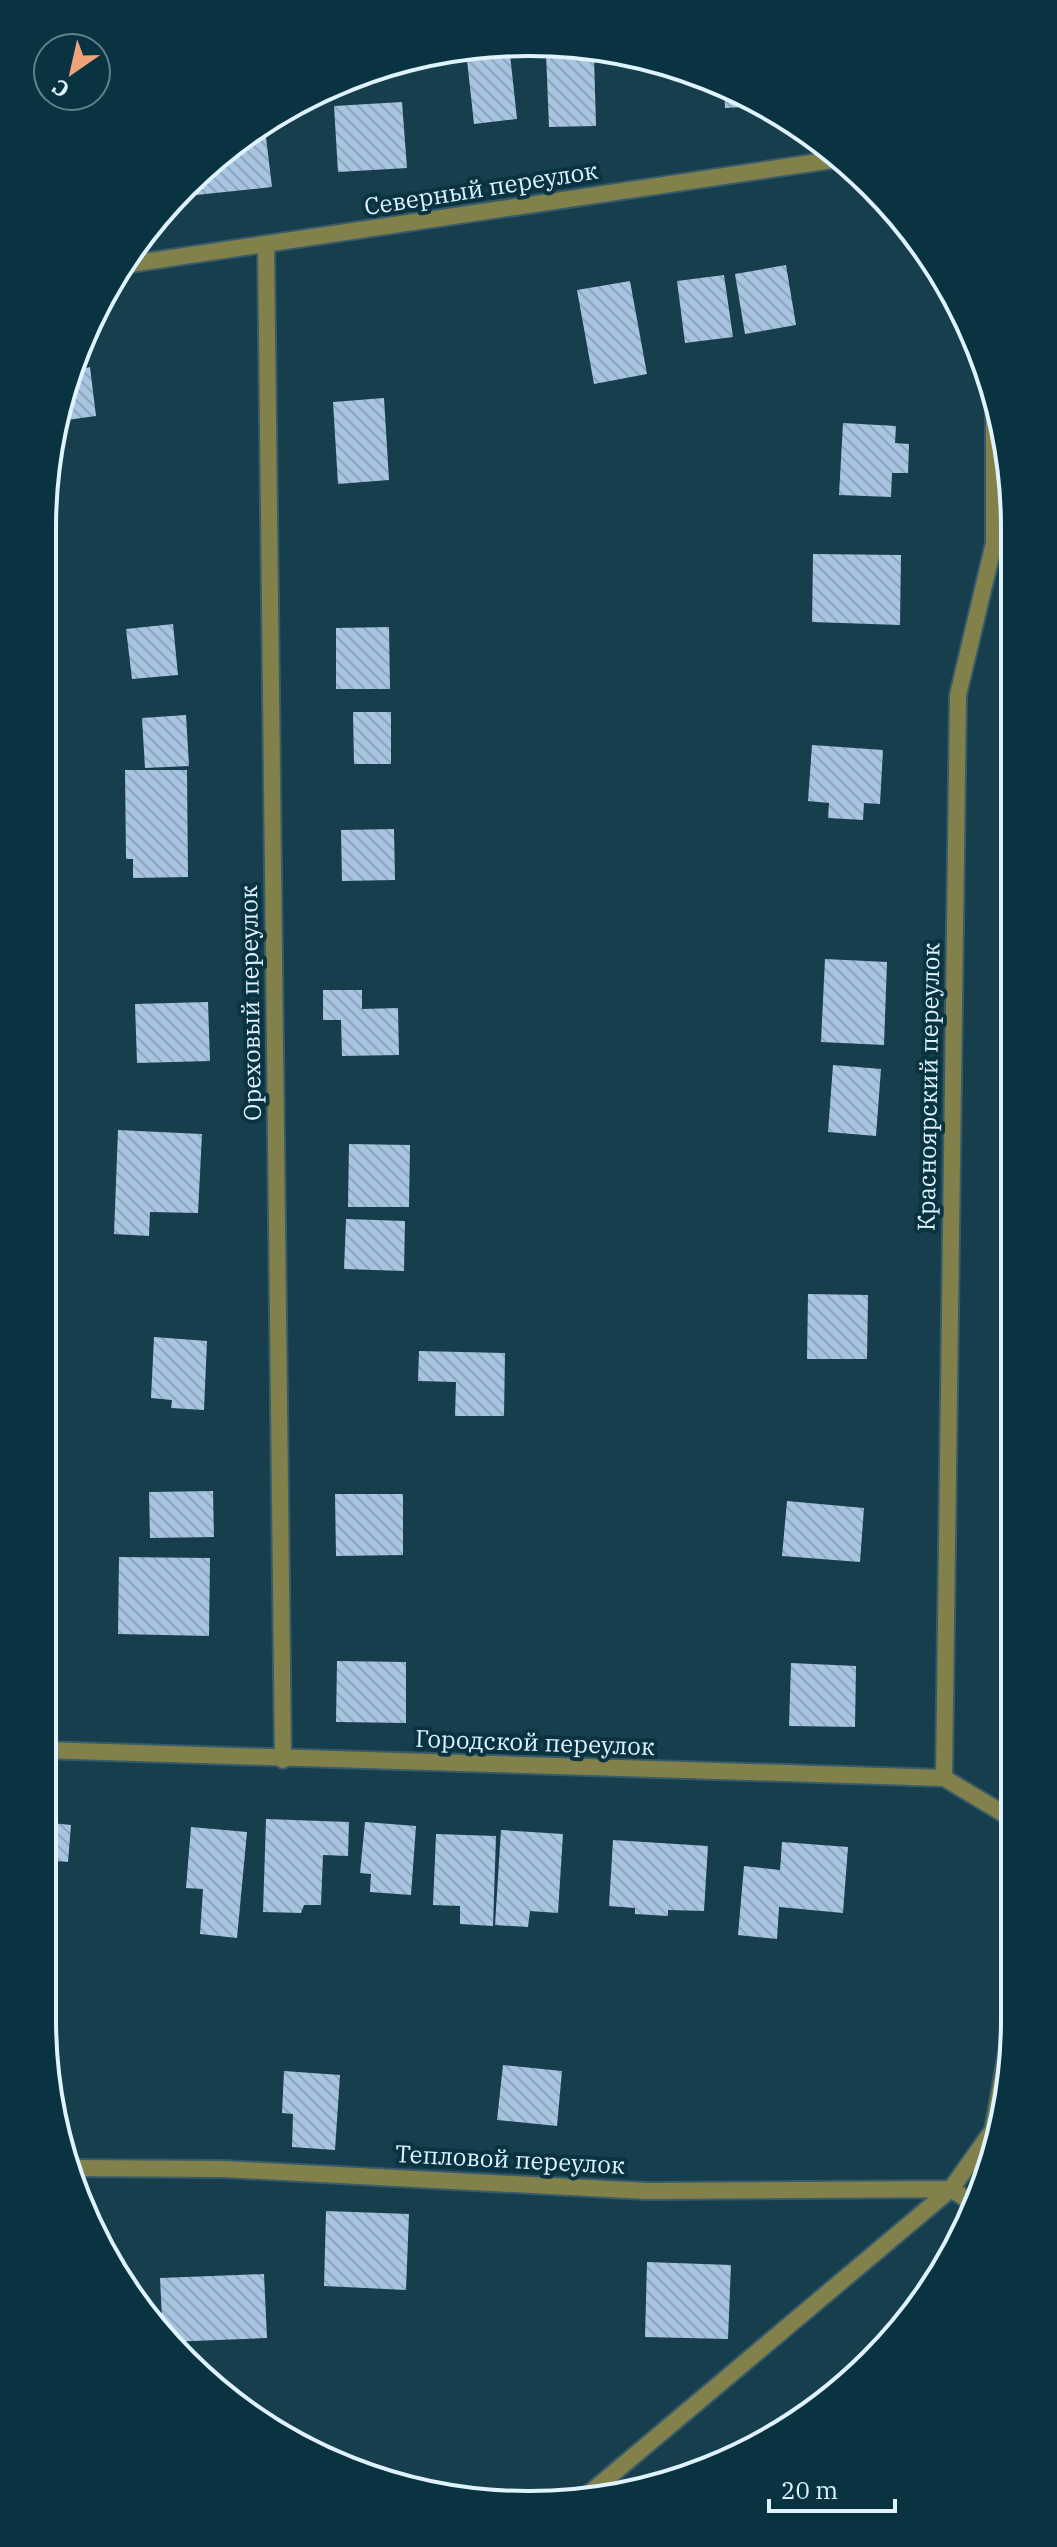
<svg xmlns="http://www.w3.org/2000/svg" width="1057" height="2547" font-family="'IBM Plex Serif',serif">
<style>
.building{fill:url(#building-back-hatch)}
.lines{fill:none;stroke-linecap:round;stroke-linejoin:round}
.street-casing{stroke:#375b69;stroke-width:20}
.path{stroke:#708f9c;stroke-width:5;stroke-dasharray:8 4;stroke-linecap:butt}
.street{stroke:#83814b;stroke-width:16}
.labels{text-anchor:middle;stroke-width:8;stroke-linejoin:round;paint-order:stroke}
.street-label{font-size:24px;fill:#def3fd;stroke:#0a3342}
.rim{fill:none;stroke:#def3fd;stroke-width:4}
</style>
<defs>
<pattern id="building-back-hatch" width="6" height="6" patternUnits="userSpaceOnUse" patternTransform="scale(2)"><rect width="6" height="6" fill="#a7c4e1"/><path d="M-1 5l2 2M0 0l6 6M5-1l2 2" fill="none" stroke="#8ea5bc"/></pattern>
</defs>
<rect width="100%" height="100%" fill="#173e4d"/>
<path class="building" d="M509,45L517,119L474,124L466,51Z
M565,52L594,56L596,126L549,127L546,53Z
M724,87L732,91L763,106L725,108Z
M402,102L407,168L338,172L334,106Z
M265,129L272,187L177,197Z
M786,265L796,325L745,334L735,274Z
M724,275L733,337L685,343L677,281Z
M630,281L647,374L594,384L577,290Z
M90,367L96,416L60,421L68,373Z
M384,398L389,480L338,484L333,402Z
M843,423L896,426L895,443L909,444L908,473H892L891,497L839,495Z
M813,554L901,555L900,625L812,622Z
M173,624L178,675L132,679L126,629Z
M389,627L390,689H336V628Z
M353,712H391V764H354Z
M186,715L189,766L145,768L142,718Z
M812,745L883,750L880,804L864,803L863,820L828,818L829,803L808,801Z
M125,770H187L188,877L133,878V859H126Z
M394,829L395,880L342,881L341,830Z
M825,959L887,962L884,1045L821,1042Z
M323,990H362V1009L398,1008L399,1055L342,1056L341,1020H323Z
M208,1002L210,1061L137,1063L135,1004Z
M833,1065L881,1069L876,1136L828,1132Z
M118,1130L202,1134L198,1213L150,1212L149,1236L114,1234Z
M349,1144L410,1145L409,1207H348Z
M346,1219L405,1221L404,1271L344,1269Z
M808,1294L868,1295L867,1359H807Z
M154,1337L207,1341L204,1410L171,1408L172,1400L151,1398Z
M419,1351L505,1353L504,1416H455L456,1382L418,1381Z
M213,1491L214,1537L150,1538L149,1492Z
M335,1494H403V1555L336,1556Z
M787,1501L864,1508L860,1562L782,1556Z
M119,1557L210,1558L209,1636L118,1634Z
M337,1661L406,1662V1723L336,1722Z
M791,1663L856,1666L855,1727L789,1726Z
M266,1819L349,1822L348,1856L323,1855L321,1905H304L301,1913L263,1912Z
M42,1822L71,1825L68,1862L56,1861L53,1901L42,1900Z
M365,1822L416,1826L411,1895L370,1892L371,1874L360,1873Z
M191,1827L247,1832L237,1938L200,1934L203,1889L186,1888Z
M501,1830L563,1834L558,1913L530,1911L528,1927L495,1925Z
M436,1834L496,1836L493,1926L460,1924V1906L433,1905Z
M613,1840L708,1846L704,1911L668,1910V1916L635,1914V1908L609,1906Z
M782,1842L848,1847L843,1913L779,1907L777,1939L738,1935L744,1866L780,1870Z
M503,2065L562,2071L557,2126L497,2120Z
M284,2071L340,2075L335,2150L292,2147L293,2114L282,2113Z
M326,2211L409,2214L406,2290L324,2286Z
M647,2262L731,2265L728,2339L645,2337Z
M264,2274L267,2338L167,2342L163,2340L160,2278Z"/>
<g class="lines">
<defs>
<path id="street" d="M266,246L283,1760
M130,264L839,159
M42,1750L944,1778L1014,1820
M944,1778L958,695L994,543V401
M67,2168L223,2169L647,2191L951,2189L974,2204
M585,2497L951,2189L993,2130L1015,2007"/>
</defs>
<use href="#street" class="street-casing"/>
<path class="path" d="M777,2432L919,2306"/>
<use href="#street" class="street"/>
</g>
<g class="labels">
<g class="street-label">
<text transform="translate(481 189) rotate(-9)" y="8">Северный переулок</text>
<text transform="translate(251 1003) rotate(-91)" y="8">Ореховый переулок</text>
<text transform="translate(929 1087) rotate(-89)" y="8">Красноярский переулок</text>
<text transform="translate(535 1743) rotate(2)" y="8">Городской переулок</text>
<text transform="translate(510 2160) rotate(3)" y="8">Тепловой переулок</text>
</g>
</g>
<path d="M0 0H1057V2547H0ZM528 56H529A472 472 0 0 1 1001 528V2019A472 472 0 0 1 529 2491H528A472 472 0 0 1 56 2019V528A472 472 0 0 1 528 56Z" fill="#0a3342" fill-rule="evenodd"/>
<path class="rim" d="M528 56H529A472 472 0 0 1 1001 528V2019A472 472 0 0 1 529 2491H528A472 472 0 0 1 56 2019V528A472 472 0 0 1 528 56Z"/>
<g transform="translate(72 72) rotate(214)"><circle r="38" fill="#0a3342" stroke="#5f808d" stroke-width="2"/>
<path d="M0-6L14 30L0 20L-14 30Z" fill="#f0a27b"/>
<text y="-12" font-size="22" font-weight="bold" text-anchor="middle" fill="#def3fd">С</text>
</g>
<path d="M769 2499v12h126v-12" fill="none" stroke="#def3fd" stroke-width="4"/>
<text x="781" y="2499" font-size="24" fill="#def3fd" stroke="#0a3342" stroke-width="6" paint-order="stroke">20 m</text>
</svg>
